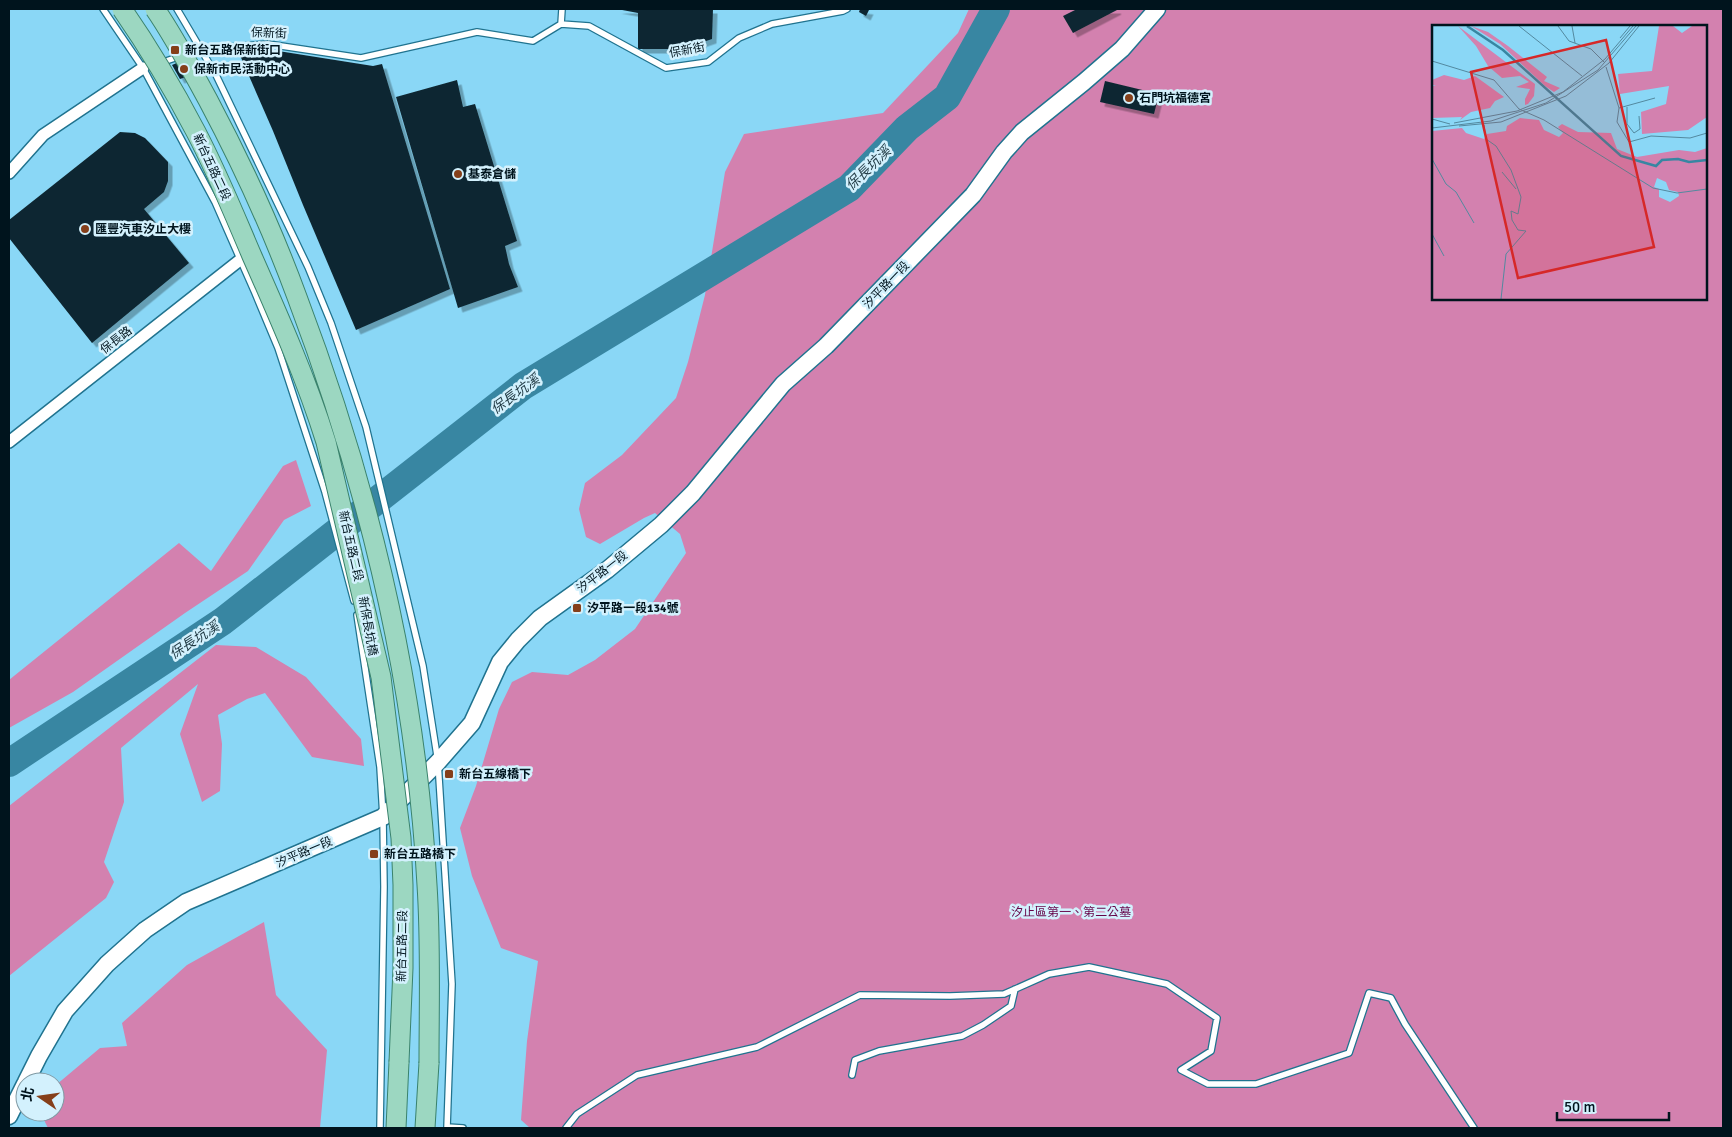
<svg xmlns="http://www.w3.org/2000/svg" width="1732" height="1137" font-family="Signika,'Noto Sans TC',sans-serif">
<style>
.green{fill:#d381af;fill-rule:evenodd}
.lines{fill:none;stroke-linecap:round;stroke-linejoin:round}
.river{stroke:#3886a2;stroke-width:28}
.building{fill:#0f2731;filter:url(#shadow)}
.lane-casing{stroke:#20738f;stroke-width:8}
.street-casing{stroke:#20738f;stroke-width:14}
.secondary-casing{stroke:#20738f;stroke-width:19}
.primary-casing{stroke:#3a826c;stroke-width:21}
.lane{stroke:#fff;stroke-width:5.5}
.street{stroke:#fff;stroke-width:11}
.secondary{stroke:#fff;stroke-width:16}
.primary{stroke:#9cd7c1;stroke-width:19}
.primary-bridge-casing{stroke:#3a826c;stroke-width:21;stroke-linecap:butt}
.primary-bridge{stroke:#9cd7c1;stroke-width:19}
.poi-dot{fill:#853f1a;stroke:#d3f1fd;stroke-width:2}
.labels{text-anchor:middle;stroke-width:5;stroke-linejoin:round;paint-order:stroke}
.street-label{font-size:12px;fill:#00141d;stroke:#d3f1fd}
.poi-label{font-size:12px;font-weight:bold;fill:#00141d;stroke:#d3f1fd;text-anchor:start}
.park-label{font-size:12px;fill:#650448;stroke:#d3f1fd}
.water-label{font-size:14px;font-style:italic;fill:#1f3842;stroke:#d3f1fd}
.inset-river{fill:none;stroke:#3886a2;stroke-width:2.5}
.inset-road{fill:none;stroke:#53899f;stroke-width:1}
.view{fill:#d62828;fill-opacity:0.15;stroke:#d62828;stroke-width:2.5}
.inset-edge{fill:none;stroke:#00141d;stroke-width:2.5}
</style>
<defs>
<filter id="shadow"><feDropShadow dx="4.5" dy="4.5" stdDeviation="0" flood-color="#0004"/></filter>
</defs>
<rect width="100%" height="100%" fill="#8ad7f6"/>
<path class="green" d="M969,9H1723V1128H530L521,1120L527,1041L538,961L501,948L472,876L460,828L476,786L499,709L512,682L532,672L568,675L595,660L635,629L686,553L680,534L655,513L644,518L600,544L586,537L579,509L585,483L622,455L676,398L688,362L705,295L725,172L744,134L883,113L958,33ZM1433,26H1706V299H1433Z
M296,460L311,506L284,520L248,571L185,613L73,692L9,728V680L179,543L211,571L283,466Z
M216,645L256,647L306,677L361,739L364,766L312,757L265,693L247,699L218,715L222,744L220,791L202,802L180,734L198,684L121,748L124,802L104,862L114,882L106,898L9,976V806Z
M264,922L276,995L327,1050L320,1128H48L40,1112H55L56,1085L100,1048L127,1046L122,1023L187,965Z"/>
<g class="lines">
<path class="river" d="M9,763L223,621L523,386L849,188L907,128L947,97L996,9"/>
</g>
<path class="building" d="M617,9H713L712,39L683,49H638V13Z
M860,9L869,10L866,16L859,12Z
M1077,9H1116L1117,10L1073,33L1063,16Z
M272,50L373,66L382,64L450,289L356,330L303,205L273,131L239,53Z
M188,58L197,73L180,79L172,65Z
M457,80L463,107L475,104L517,241L505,246L509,264L518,287L458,308L396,97Z
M1105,81L1159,94L1154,114L1100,102Z
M120,132L135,133L145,138L168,162V181L164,192L144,209L189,263L92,343L9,238V220Z"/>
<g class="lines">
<defs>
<path id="lane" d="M103,9L143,68L215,202L255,293L278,348L325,492L354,601
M177,9L216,75L308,267L331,323L366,427L423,666L438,762L452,984L447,1128
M561,24L589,26L666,68L708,62L739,38L772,24L843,11L847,9
M160,63L202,49L268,44L361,58L477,32L533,41L561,24L562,9
M357,615L380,767L383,817L384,887L380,1128
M852,1075L855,1060L879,1051L962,1036L983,1025L1011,1006L1015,989
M447,1127L463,1128
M566,1128L577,1114L637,1075L757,1047L860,995L950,996L1004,994L1049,974L1089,967L1167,984L1217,1018L1211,1051L1181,1070L1208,1084H1256L1349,1053L1369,993L1391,998L1405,1024L1474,1128"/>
<path id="street" d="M9,173L43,135L143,68
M9,442L240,260"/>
<path id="secondary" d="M26,1082L39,1056L65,1011L107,964L145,930L186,902L383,817L438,762L472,723L500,662L518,640L540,618L607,570L661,525L693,493L783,384L826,346L973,195L1004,152L1022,132L1084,82L1122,49L1157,9
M9,1116L25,1084"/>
<path id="primary" d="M396,1128L399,1062
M425,1128L429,1063"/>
</defs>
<use href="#lane" class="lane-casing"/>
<use href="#street" class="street-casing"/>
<use href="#secondary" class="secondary-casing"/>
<use href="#primary" class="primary-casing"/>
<use href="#lane" class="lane"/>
<use href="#street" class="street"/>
<use href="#secondary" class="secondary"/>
<use href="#primary" class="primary"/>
<defs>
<path id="primary-bridge" d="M122,9C149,48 174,90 196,132C217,172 234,214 252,256C279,317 306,378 326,442L381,677L401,838L403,885V968L399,1062
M155,9C175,38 191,69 208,100C242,164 272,229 297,297C369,487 416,683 427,885C431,945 429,1004 429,1063"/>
</defs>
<use href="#primary-bridge" class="primary-bridge-casing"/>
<use href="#primary-bridge" class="primary-bridge"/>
</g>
<g class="poi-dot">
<rect x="170" y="45" width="10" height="10" rx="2.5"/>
<circle cx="184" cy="69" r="5"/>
<circle cx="1129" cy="98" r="5"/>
<circle cx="458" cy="174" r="5"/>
<circle cx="85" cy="229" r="5"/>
<rect x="572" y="603" width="10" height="10" rx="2.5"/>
<rect x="444" y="769" width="10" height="10" rx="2.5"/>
<rect x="369" y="849" width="10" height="10" rx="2.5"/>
</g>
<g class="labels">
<g class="street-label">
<text transform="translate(269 33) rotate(2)" y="4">保新街</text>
<text transform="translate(687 50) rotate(-11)" y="4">保新街</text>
<text transform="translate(212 167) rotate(65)" y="4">新台五路二段</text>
<text transform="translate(886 285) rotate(-46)" y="4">汐平路一段</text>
<text transform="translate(116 340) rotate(-38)" y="4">保長路</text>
<text transform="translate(351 546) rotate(77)" y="4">新台五路二段</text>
<text transform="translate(602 572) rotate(-38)" y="4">汐平路一段</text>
<text transform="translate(368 626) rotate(80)" y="4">新保長坑橋</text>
<text transform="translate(304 852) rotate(-23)" y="4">汐平路一段</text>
<text transform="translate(402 946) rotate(-89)" y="4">新台五路二段</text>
</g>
<g class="poi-label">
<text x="185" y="54">新台五路保新街口</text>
<text x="194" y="73">保新市民活動中心</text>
<text x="1139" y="102">石門坑福德宮</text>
<text x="468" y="178">基泰倉儲</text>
<text x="95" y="233">匯豐汽車汐止大樓</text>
<text x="587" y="612">汐平路一段134號</text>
<text x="459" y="778">新台五線橋下</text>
<text x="384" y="858">新台五路橋下</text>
</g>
<g class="park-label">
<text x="1071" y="916">汐止區第一、第二公墓</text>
</g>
<g class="water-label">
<text transform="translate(868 168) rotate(-44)" y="5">保長坑溪</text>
<text transform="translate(515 394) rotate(-36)" y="5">保長坑溪</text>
<text transform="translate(194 640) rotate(-33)" y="5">保長坑溪</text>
</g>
</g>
<g transform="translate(1432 25)">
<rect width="275" height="275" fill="#8ad7f6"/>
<path d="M26,1L103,59L102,71L96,79L93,80V74L98,64L84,62L97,57L88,51L70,53L56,41L44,21ZM39,1L56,7L76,21L115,52L112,56L128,63L122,67L113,61L68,19ZM227,1H241L250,8L260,1H275V92L256,105L210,109L209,87L234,79L237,61L188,69L186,49L220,46ZM12,50L32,55L43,51L72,72L63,76L58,83L39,87L28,95L30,92L0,93V61H4L0,60V55ZM88,93L107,95L112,105L127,112L131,108L126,102L130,99L146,107L179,108L185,124L205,132L247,125L263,127L275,123V274H0V106L30,103L34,108L52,114L55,109L74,106L75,101ZM225,153L234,157L237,165L246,167L247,171L238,177L227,172V164L222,162Z" fill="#d381af" fill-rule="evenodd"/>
<path class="inset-river" d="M35,1L71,25L189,131L224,141L230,135L246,134L257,137L275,135"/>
<path class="inset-road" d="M87,1L150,51M126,1L137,16L159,24L172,37M140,1L143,18M188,13L198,1M0,36L62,55L87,84L112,95L221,163L245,168L275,164M174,42L187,83L223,73M195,82V99L202,108L208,104L207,91M187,83L185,97L197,117L219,111L258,113L275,108M0,94L18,99M22,98L85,86L131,67L173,34L201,1M52,100L54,114L64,121L79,145L89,172L86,189L79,186L80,195L86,205L94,206L74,229L69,274M27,101L69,97L134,71L177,38L207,1M0,103L59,96L114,78L166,45L204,1M0,134L14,159L24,167L42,198M70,147L84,164M0,209L12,231"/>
<path class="view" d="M174,15L222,222L86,253L39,47Z"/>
<rect width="275" height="275" class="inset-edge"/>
</g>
<rect width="1732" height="1137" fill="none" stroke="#00141d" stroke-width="20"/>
<g transform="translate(40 1097) rotate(283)"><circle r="24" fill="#d3f1fd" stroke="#7f99a3"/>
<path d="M0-4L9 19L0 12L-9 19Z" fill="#853f1a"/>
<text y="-8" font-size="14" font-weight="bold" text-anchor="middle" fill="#00141d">北</text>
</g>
<path d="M1557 1112v8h112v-8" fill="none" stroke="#00141d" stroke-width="2.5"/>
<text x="1564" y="1112" font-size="15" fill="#00141d" stroke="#d3f1fd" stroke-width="4" paint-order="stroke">50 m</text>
</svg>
